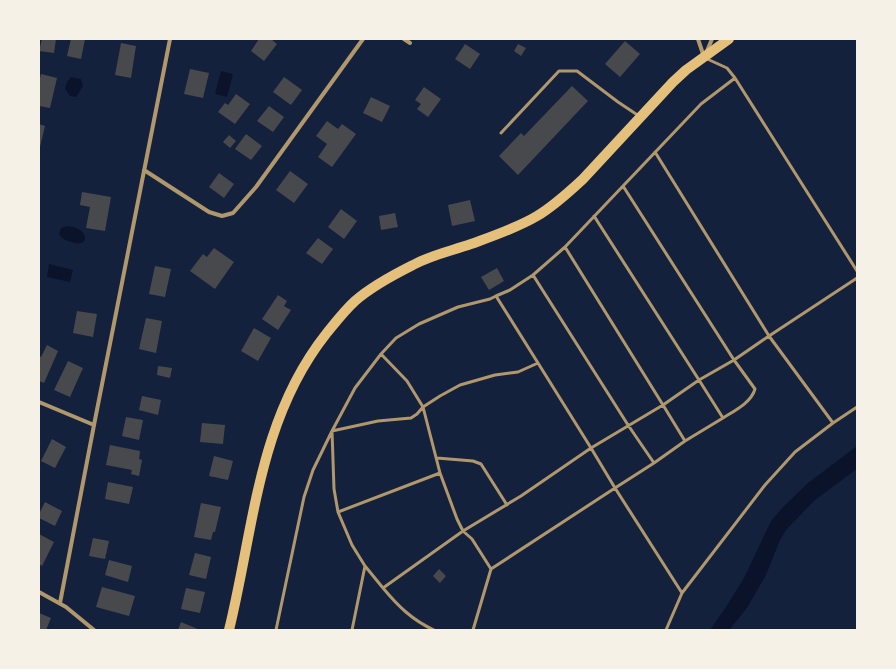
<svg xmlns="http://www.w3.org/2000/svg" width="896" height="669" font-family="Montserrat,sans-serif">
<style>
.water{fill:#0b132b}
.building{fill:#48494c}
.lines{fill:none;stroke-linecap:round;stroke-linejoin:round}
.service{stroke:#b1986c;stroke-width:3}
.minor{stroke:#b1986c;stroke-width:4}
.primary{stroke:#e5c07b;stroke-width:10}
</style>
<rect width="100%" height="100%" fill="#14213d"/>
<path class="water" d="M221,71L233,74L227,97L215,94Z
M71,77L81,79L83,86L76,97L70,96L65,89L67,82Z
M67,226C91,227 91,251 68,241C63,239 61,238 59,234L61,228Z
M49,264L73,270L70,282L47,277Z
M857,446V469L815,500L786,530L780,540L766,575L747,608L729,630H710L724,610L744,578L771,521L783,507L808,483Z"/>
<path class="building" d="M42,39H56L54,53L39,51Z
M71,39H85L81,59L67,56Z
M259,39H271L277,44L264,61L251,51Z
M625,41L640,54L620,77L605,64Z
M121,43L136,46L131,78L115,75Z
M465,44L480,54L470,69L455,59Z
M518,44L526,48L521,56L514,51Z
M190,69L209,73L203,98L184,94Z
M41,74L57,78L50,108L39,106V82Z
M284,77L302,90L291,105L273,92Z
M572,86L588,101L518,175L499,156L521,133L524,136Z
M424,87L441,99L428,117L417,109L421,104L415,100Z
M236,94L250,104L235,124L218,112L225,103L228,105Z
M371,97L390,106L382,122L363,113Z
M269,106L284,117L273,132L257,121Z
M327,121L338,129L342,124L356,134L332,167L318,157L327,144L316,136Z
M39,124L45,126L40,147H39Z
M246,134L262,146L251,160L235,149Z
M229,135L236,141L230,148L223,142Z
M290,171L308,184L294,203L276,190Z
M219,173L234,184L224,198L209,187Z
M82,192L111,197L105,231L86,228L90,207L80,205Z
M470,200L475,221L452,226L448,205Z
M341,209L357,221L344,239L328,227Z
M395,213L398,227L381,230L379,216Z
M318,238L333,249L322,264L306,253Z
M214,248L234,262L215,289L190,271L203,254L207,257Z
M155,266L171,269L165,297L149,294Z
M497,268L504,281L489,290L481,277Z
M278,295L287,301L284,306L291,310L278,330L262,319Z
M77,311L97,314L93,337L73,333Z
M146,318L162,321L156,353L139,349Z
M254,328L271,338L258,361L241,351Z
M47,345L58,351L44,383L39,381V356L41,357Z
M68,361L83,368L70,397L54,390Z
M158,366L172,368L170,378L157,375Z
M142,396L161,400L158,415L139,410Z
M126,417L143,420L139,440L122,436Z
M202,423L225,425L223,444L200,442Z
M52,439L66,447L55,468L41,461Z
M110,445L140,451L139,459L142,460L139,476L131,474L132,470L106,465Z
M214,456L233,461L228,480L209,476Z
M108,482L133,487L129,504L105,499Z
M45,502L62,511L55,526L39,518V514Z
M201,503L221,507L215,532H213L211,540L194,537Z
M39,534L54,542L42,566L39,564Z
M93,538L109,541L105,559L89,556Z
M195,553L211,557L206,579L189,575Z
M109,560L132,566L128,582L105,575Z
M439,569L446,576L440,583L433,576Z
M102,587L135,596L129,616L96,607Z
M186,588L205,592L200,613L181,609Z
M39,613L51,618L46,630H39Z
M181,622L200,630H178Z"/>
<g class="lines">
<path class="service" d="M735,78L857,271
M501,133L559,71H577L618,102L639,116
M623,186L734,360L769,336L655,152
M594,216L699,380L734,360L755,389C751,403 734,411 723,418
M565,247L663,405L699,380L723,418L685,441
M533,275L510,290L496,296L538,363
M381,354L396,338L419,324L458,307L490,299L496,296
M833,423L857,407
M437,458L473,461L481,464L507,505
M654,463L685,441L663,405L591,448L615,488L654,463L628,425L533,275L565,247L701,104L735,78L727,68L705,58
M338,512L352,545L365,566
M383,588C398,606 412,620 434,630
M682,593L765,485L795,452L833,423L769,336L857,278
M276,630L304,497L313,470L332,431L378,421L411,418L417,414L423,407L440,396L460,385L495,375L518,372L538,363L591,448L521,496L463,531L457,519L440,473L338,512L334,489L332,431L355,388L381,354L407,381L423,407L440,473
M352,630L365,566L383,588L463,531L472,539L491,569
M473,630L491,569L615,488L682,593L666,630"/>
<path class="minor" d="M404,39L410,43
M698,39L704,57
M707,51L712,39
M144,170L209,212L222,216L233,213L256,187L363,39
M39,402L94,425
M39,592L66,607L94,630
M60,603L94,425L170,39"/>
<path class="primary" d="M229,630C254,528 258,420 326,334C335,323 344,311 355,301C371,287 393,275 413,265C431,255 451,251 471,244C493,236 517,228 537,216C554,206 569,192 583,179L673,82L686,70L729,39"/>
</g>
<rect width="896" height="669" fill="none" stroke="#f6f1e7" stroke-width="80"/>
</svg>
